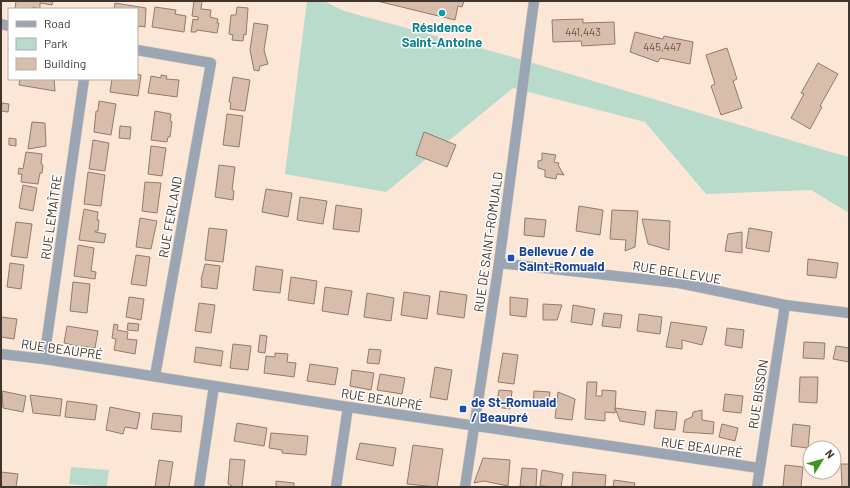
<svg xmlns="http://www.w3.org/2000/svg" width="850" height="488" font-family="Barlow,sans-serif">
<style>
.green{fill:#b9dbcb}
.building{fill:#d8beaa;stroke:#927b68}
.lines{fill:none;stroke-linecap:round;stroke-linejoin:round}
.minor-casing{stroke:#d6c3b4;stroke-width:11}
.minor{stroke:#9ba6b5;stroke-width:10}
.culture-dot{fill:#0f9aa8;stroke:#fff;stroke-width:1.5}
.transit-dot{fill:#1a4fb4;stroke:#fff;stroke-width:1.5}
.labels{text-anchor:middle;stroke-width:3;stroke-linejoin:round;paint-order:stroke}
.number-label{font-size:11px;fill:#65574c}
.culture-label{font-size:13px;font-weight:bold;fill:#0d838f;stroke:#fff}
.street-label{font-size:13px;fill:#3f352d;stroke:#fff}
.transit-label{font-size:13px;font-weight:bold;fill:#164399;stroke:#fff;text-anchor:start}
</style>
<rect width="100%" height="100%" fill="#fce7d6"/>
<path class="green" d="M307,1H324L344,11L513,57L820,149L849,157V213L811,190L706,194L645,122L513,88L386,192L285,174Z
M71,467L109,470L107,487L69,484Z"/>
<path class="building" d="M16,1H53L52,5L40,3V9L33,7L32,9H15Z
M194,1H202L201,9L211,10L210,17L218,19L217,23H219L217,33L197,30L196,32H191L193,19L198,20V17L192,16Z
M377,1H464L462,7L458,6L455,20Z
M115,3L146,8L145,27L139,26L138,28H137V9H114Z
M155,7L176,10L175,14L186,16L184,32L152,27Z
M237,7L248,8L246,35L244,34L243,41L232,40L233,35L229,34L231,15H236Z
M583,19V23L614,22L615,44L582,46L581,41L553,42L552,20Z
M254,23L268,25L264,50L268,64L260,66L259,71L254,70L250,50Z
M635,32L663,39L664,36L693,42L690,64L660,58L658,62L630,52Z
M727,48L737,79L733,81L742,108L721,115L711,86L715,84L706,55Z
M818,63L838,74L820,106L822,107L810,129L791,118L804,94L801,93Z
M137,74L141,75L138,96L110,92L112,79H137Z
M161,75L167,76L166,79L179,80L177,97L148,93L151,76L161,78Z
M233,77L250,80L245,111L230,109L231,103L229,102Z
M20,79H54L55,91L19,85Z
M99,101L116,104L111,135L94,132L96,111H98Z
M2,103L9,104L8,112L1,111Z
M155,111L171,114L170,121L172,122L170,137H168L167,142L151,140Z
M227,114L243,116L239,147L223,145Z
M32,122L45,123L46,146L28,149Z
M120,126L131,127L130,139L119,138Z
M424,132L456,145L447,167L416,155Z
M9,138L16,139V146L9,145Z
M93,140L109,143L105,171L89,169Z
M151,146L166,148L162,176L148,174Z
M26,152L42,154L41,164L43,165L42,173H40L38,184L21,182L22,174H18L19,168L23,169Z
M542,153L556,155L554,162L559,163L558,165L564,175L557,174L556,179L545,177V170L538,168V161L542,160Z
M219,165L235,167L232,190L234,191L233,200L215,197Z
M88,172L105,175L101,206L84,204Z
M145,182L161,183L157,213L142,211Z
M23,185L37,188L33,211L19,208Z
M266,189L292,193L288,217L262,212Z
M300,197L327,201L323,224L297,220Z
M336,205L362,209L359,232L333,229Z
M579,206L603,210L600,235L576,231Z
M84,209L98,212L97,220H99L98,231H95V232L106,234L104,243L79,240Z
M612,210L638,211L635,247L625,251L626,240L610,239Z
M140,218L157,221L151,249L136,247Z
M525,218L546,220L544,237L524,235Z
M642,219L670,221L669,250L648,244Z
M16,222L32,224L27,258L11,256Z
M209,228L227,230L223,262L205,260Z
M749,228L772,232L769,252L746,248Z
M742,232V253L725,251L728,234Z
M78,245L94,248L91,271L96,272L95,279L74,276Z
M136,255L150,257L146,286L131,284Z
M808,259L838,263L836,278L807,275Z
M10,263L24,265L21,289L7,287Z
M205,264L220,266L217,289L201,287L202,280H201Z
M256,266L283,270L280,293L253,290Z
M291,277L317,281L314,304L288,300Z
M73,282L90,284L87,313L70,311Z
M325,287L352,291L348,315L322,311Z
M440,291L467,295L464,318L437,314Z
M404,292L430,296L427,319L401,315Z
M367,293L394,298L391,321L364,317Z
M129,297L144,299L141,320L126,317Z
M510,297L528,299L526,317L510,315Z
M199,303L215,305L211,333L195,331Z
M543,304L562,305L557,320H543Z
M573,305L595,309L592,325L571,322Z
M604,313L622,315L620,328L602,326Z
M639,314L662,317L660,334L637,331Z
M1,317L17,319L14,339L1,337Z
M671,322L707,327L702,345L682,340V349L666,347Z
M128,323L139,324L138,331L127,330Z
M114,324L118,325L117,330L128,332L127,339L137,340L135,354L114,350L116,339L112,338Z
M67,326L98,331L95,348L81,346V347L64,343Z
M727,328L744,330L742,348L725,345Z
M260,335L267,336L265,353L258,352Z
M804,342L825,343L824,359L803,358Z
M233,344L251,346L248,370L230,368Z
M836,346L849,348V362L833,359Z
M196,347L223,351L221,366L194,362Z
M369,349L381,350L379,364L367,363Z
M275,353L288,354L287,362L296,363L294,377L264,373L266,356L275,357Z
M503,353L518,355L514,384L498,382Z
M310,364L338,368L335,385L307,381Z
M435,367L452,370L447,400L430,397Z
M352,370L374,373L371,390L350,386Z
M380,374L405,378L402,394L377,390Z
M800,377H818L817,403L799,402Z
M587,382H597L596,396H602V390L616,391L615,413L605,412V421L585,419Z
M499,390L512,391L510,409L496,407Z
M2,391L26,396L23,412L3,408Z
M534,391L550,392L548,408L533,406Z
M558,392L575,399L572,420L555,418Z
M725,394L743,396L741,413L723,411Z
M30,395L62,399L60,416L33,413Z
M67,401L97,405L95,420L65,417Z
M110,407L140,413L137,429L125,427L123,434L106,430Z
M615,408L646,412L644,425L620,421Z
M656,410L677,412L675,430L654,428Z
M702,410V420L714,422L713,434L683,432L685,420L692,417L693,412Z
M153,413L182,416L181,432L151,429Z
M237,423L267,428L264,446L234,441Z
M722,424L738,428L735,441L719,437Z
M793,424L810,426L808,448L791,446Z
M271,433L308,436L306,455L282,453V450L269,448Z
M360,443L396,448L393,466L356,459Z
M413,445L443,449L437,487L407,484Z
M483,458L510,460L508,486L484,481L474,483Z
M230,459L245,460L242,487H234L228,484Z
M159,460L173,462L169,487H155Z
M841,464H849V487H842Z
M785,465L803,467L801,487H783Z
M522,468L537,469L536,487L520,486Z
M542,470L563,474L561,487L540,486Z
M1,472L18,474L16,487H1Z
M573,472L606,475L605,487H572Z
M614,480L635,483L634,487H613Z
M276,481L294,483V487H276Z"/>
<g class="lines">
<defs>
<path id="minor" d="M1,24L9,26
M137,50L211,63L155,376
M499,263L679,283L785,305L849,313
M1,354L44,359L348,407L759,468
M44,359L84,79
M199,487L214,386
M336,487L348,407
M465,487L499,263L534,1
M757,487L785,305"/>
</defs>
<use href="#minor" class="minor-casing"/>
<use href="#minor" class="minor"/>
</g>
<circle class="culture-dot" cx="442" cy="13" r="4"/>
<g class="transit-dot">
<rect x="507" y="254" width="8" height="8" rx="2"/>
<rect x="459" y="405" width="8" height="8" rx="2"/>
</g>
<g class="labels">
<g class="number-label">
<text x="583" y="36">441,443</text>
<text x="662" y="51">445,447</text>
</g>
<g class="culture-label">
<text x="442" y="32">Résidence<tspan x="442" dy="15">Saint-Antoine</tspan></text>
</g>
<g class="street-label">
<text transform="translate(51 217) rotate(-82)" y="5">RUE LEMAÎTRE</text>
<text transform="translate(170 217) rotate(-80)" y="5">RUE FERLAND</text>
<text transform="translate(488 242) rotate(-82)" y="5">RUE DE SAINT-ROMUALD</text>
<text transform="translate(677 272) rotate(9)" y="5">RUE BELLEVUE</text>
<text transform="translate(62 349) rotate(8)" y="5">RUE BEAUPRÉ</text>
<text transform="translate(758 394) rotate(-81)" y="5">RUE BISSON</text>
<text transform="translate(382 399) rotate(9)" y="5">RUE BEAUPRÉ</text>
<text transform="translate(702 447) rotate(8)" y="5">RUE BEAUPRÉ</text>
</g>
<g class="transit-label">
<text x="519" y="256">Bellevue / de<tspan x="519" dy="15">Saint-Romuald</tspan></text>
<text x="471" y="407">de St-Romuald<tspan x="471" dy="15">/ Beaupré</tspan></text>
</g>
</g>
<rect width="850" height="488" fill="none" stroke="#3f352d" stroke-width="4"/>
<rect x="8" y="8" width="130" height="72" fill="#ffffff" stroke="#b2aeab"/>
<rect x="16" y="21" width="20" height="6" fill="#9ba6b5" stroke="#b2aeab"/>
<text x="44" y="28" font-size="12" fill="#3f352d">Road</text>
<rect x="16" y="38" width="20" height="12" fill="#b9dbcb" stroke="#b2aeab"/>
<text x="44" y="48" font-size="12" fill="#3f352d">Park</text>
<rect x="16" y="58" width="20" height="12" fill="#d8beaa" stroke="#b2aeab"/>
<text x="44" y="68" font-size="12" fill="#3f352d">Building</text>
<g transform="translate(822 460) rotate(53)"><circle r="19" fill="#ffffff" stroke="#b2aeab"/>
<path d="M0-3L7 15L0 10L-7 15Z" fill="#389819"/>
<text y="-6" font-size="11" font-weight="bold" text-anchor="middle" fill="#3f352d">N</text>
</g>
</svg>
